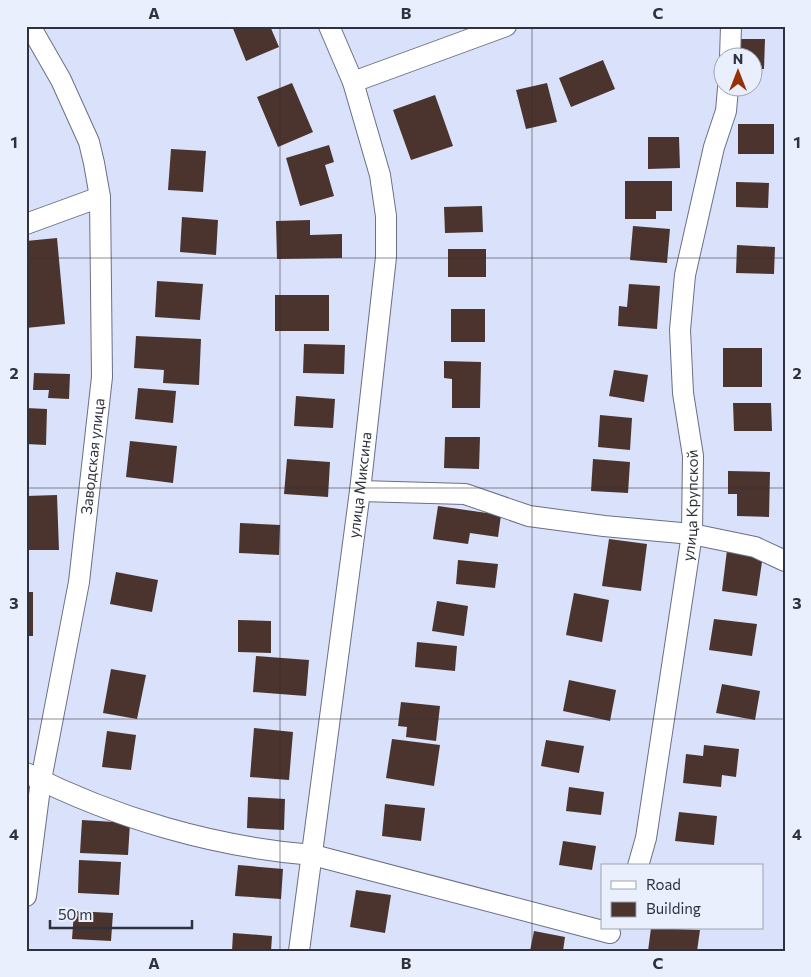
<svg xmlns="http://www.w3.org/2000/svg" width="811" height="977" font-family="Commissioner,sans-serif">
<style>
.building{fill:#4b342d}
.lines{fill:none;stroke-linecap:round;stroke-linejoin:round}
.minor-casing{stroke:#6a7086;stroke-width:22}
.minor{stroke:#fff;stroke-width:20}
.grid{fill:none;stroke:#2f323c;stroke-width:1;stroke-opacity:0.55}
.labels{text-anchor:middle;stroke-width:5;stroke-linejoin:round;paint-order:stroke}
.street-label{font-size:15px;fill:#2f323c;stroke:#eaeffe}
.neatline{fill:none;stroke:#2f323c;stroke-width:2}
.grid-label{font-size:16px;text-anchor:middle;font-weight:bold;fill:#2f323c}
</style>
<rect width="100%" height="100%" fill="#dae1fa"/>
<path class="building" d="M232,26H270L279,47L246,61Z
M741,39H765L764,69H754V58H740Z
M603,60L615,89L571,107L559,78Z
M292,83L313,132L278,147L257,97Z
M547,83L557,122L526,129L516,90Z
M435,95L453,146L411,160L393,110Z
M738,124H774V154H738Z
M648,137H679L680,168L648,169Z
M329,145L334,162L325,165L334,196L300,206L286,158Z
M171,149L206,151L203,192L168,190Z
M625,181H672V211H656V219H625Z
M736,182L769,183L768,208L736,207Z
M482,206L483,232L445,233L444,207Z
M182,217L218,220L216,255L180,252Z
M310,220V235L342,234V258L277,259L276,221Z
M633,226L670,229L667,263L630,260Z
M57,238L65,324L26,328V241Z
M737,245L775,247L774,274L736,273Z
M448,249H486V277H448Z
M157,281L203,284L200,320L155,317Z
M629,284L660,286L657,329L618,326L619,306L627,307Z
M275,295H329V331H275Z
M451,309H485V342H451Z
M136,336L201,339L199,385L163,383L164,370L134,368Z
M304,344L345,345L344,374L303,373Z
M723,348H762V387H723Z
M444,361L481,362L480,408H452V379L444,378Z
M614,370L648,375L644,402L609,396Z
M34,373L70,374L69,399L48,398L49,390H33Z
M138,388L176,391L173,423L135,419Z
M296,396L335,399L333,428L294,426Z
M733,403H771L772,431H734Z
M26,408L47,409L46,445L26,444Z
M600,415L632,418L630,450L598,447Z
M445,437H480L479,469L444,468Z
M130,441L177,446L173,483L126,477Z
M287,459L330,462L328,497L284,494Z
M593,459L630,462L628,493L591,491Z
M728,471L770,472L769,517L737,516V494H728Z
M57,495L59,550H26V496Z
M438,506L501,515L498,537L470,533L468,544L433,539Z
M240,523L280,525L279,555L239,553Z
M609,539L647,544L641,591L602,586Z
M727,550L763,555L757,596L722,591Z
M458,560L498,564L495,588L456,584Z
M116,572L158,580L152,612L110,604Z
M26,592H33V636H26Z
M574,593L609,600L602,642L566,635Z
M437,601L468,606L464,636L432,631Z
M714,619L757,624L752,656L709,650Z
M238,620L271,621V653L238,652Z
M417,642L457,646L455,671L415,667Z
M256,656L309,660L306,696L253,692Z
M111,669L146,675L137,719L103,713Z
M569,680L616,690L610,721L563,711Z
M722,684L760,691L755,720L716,713Z
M401,702L440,706L436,741L406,737L407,727L398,726Z
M254,728L293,732L289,780L250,777Z
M107,731L136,735L131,770L102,767Z
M392,739L440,745L434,786L386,778Z
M546,740L584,746L579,773L541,766Z
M704,745L739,749L736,777L722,775L721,787L683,783L686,754L703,756Z
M569,787L604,792L601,815L566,811Z
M248,797L285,799L284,830L247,828Z
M385,804L425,808L421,841L382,836Z
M679,812L717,816L714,845L675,841Z
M82,820L130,823L128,855L80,853Z
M563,841L596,846L592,870L559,865Z
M79,860L121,862L119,895L78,893Z
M238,865L283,869L281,899L235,896Z
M356,890L391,895L385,933L350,927Z
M74,911L113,913L111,941L72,939Z
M651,928L700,930L697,951H648Z
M534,931L565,937L563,951H530Z
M233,933L272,936L271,951H232Z"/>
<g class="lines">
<defs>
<g id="minor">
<path d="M730,58L731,26"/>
<path d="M353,82L506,26"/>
<path d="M26,224L100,197"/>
<path d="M360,491L465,494L529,516L604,526L692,534L755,547L785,561"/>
<path d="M26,773C115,818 214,847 313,855L610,933"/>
<path id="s1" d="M638,866L646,838L692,534L693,456L683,393L680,330L685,275L714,147L726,111L728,88"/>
<path id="s2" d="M26,896L41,780L79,582L102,377L100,197L94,163L89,142L61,80L30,26"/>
<path id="s3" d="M299,951L360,491L386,257V216L380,175L353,82L329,26"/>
</g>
</defs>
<use href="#minor" class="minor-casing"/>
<use href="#minor" class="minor"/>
</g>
<path class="grid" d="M280,26V951M532,26V951M26,258H785M26,488H785M26,719H785"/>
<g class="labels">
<g class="street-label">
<text dy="5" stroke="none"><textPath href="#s2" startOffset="445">Заводская улица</textPath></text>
<text dy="5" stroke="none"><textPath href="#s3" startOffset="470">улица Миксина</textPath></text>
<text dy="5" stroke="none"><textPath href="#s1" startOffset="365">улица Крупской</textPath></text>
</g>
</g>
<rect width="811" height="977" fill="none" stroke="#eaeffe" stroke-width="55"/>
<rect x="601" y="864" width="162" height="65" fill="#eaeffe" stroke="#9fa3b0"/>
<rect x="611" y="881" width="25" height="8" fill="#ffffff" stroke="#9fa3b0"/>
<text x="646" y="890" font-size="15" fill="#2f323c">Road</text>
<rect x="611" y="902" width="25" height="15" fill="#4b342d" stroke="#9fa3b0"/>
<text x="646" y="914" font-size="15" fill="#2f323c">Building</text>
<g transform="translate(738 72)"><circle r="24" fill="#eaeffe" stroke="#9fa3b0"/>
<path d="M0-4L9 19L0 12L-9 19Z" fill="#963101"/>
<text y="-8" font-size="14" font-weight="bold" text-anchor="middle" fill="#2f323c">N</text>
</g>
<path d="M50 920v8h142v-8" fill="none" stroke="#2f323c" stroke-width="2.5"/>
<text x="58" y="920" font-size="15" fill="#2f323c" stroke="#eaeffe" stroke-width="4" paint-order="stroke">50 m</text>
<rect x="28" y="28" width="756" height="922" class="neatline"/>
<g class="grid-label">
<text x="154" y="19">A</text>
<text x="406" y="19">B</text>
<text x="658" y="19">C</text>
<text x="14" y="148">1</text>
<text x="797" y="148">1</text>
<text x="14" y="379">2</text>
<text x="797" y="379">2</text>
<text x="14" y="609">3</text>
<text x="797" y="609">3</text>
<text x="14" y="840">4</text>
<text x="797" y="840">4</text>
<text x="154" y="969">A</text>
<text x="406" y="969">B</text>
<text x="658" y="969">C</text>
</g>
</svg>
